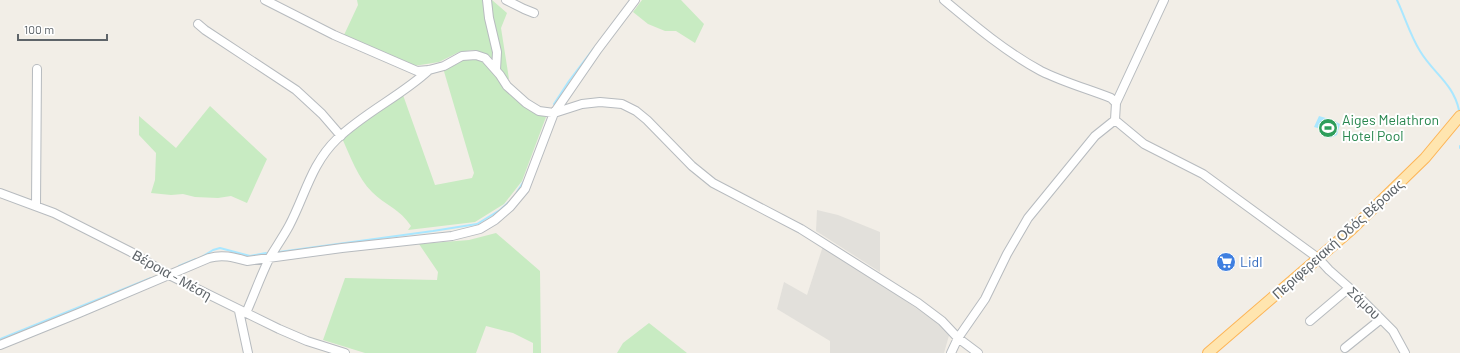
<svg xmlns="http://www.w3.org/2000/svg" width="1460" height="353" font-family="Barlow,sans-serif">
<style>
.industrial{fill:#e2e0db}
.green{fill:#c8ebc2}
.water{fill:#aae7ff}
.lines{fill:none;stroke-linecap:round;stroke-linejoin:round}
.stream{stroke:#aae7ff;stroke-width:2}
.minor-casing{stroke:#b7bbbf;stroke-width:10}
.major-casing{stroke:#fdb455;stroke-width:12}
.minor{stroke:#fff;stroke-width:8}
.major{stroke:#ffe5af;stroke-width:10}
.labels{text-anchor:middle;stroke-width:4;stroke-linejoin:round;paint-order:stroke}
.leisure-label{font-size:14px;fill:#27864d;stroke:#fff;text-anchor:start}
.street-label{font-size:14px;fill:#5e6469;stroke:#fff}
.shop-label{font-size:14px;fill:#366cbe;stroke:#fff;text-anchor:start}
</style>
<rect width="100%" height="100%" fill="#f2eee7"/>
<path class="industrial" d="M817,210L838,215L880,232V272L816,231Z
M823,246L849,261L950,332L944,353H830V341L777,309L784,282L807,295Z"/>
<path class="green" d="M357,0H492L507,13L501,28L509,79L505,78L488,56L478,51L473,50L459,52L439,62L414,66L344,35L358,5Z
M642,0H681L704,24L695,43L676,31H665L648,24L633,12Z
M462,59H483L538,114L546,117L522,181L504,204L475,222L408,230L411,226C400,209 385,205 372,192C358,178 350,156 342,138L403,95L435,185L472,178L474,173L443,68Z
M210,106L267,159L247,203L231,196L218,198L195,197L183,194L171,195L151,193L155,180L156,153L139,135V116L176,148Z
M496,233L540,271L541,353H533V343L513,333L486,326L476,353H365L323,340L345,278L437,280L438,272L419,244L469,240Z
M649,323L687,353H617L623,343Z"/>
<path class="water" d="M1319,116L1329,119L1331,123L1334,124L1336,122L1340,124L1337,135L1330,138L1323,136L1321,129L1314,127Z"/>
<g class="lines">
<path class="stream" d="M1397,0C1405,17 1410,35 1420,51C1433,73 1453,83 1459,110
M554,104L569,81L594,48
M1460,146V148
M517,192L524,181
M279,252L433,231L477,224L500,210L509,202
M200,258L213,250L220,248L250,256L266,253
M179,266L196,259
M0,339L151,278"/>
<defs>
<path id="minor" d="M265,0L334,35L417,71L429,70L444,66L462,56L476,55L485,58L500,75L507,86L526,103L539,111L554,113L582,104L600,102L622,104L636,111L647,120L692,166L713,183L801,229L918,303L942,321L958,338L978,353
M487,0L489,18L497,52L496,70
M506,0L524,9L534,13
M944,0C975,26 1006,52 1041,71C1063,82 1088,89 1111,98L1116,103L1115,120L1144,144L1203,174L1318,258L1329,270L1354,292L1393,331L1405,353
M198,24L205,30L296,90L322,114L341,136
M1116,103L1164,0
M0,193L54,213L131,252L169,275L279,329L307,341L345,353
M36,206L37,69
M239,311L248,353
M246,313C254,295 261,275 270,257C276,247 283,237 289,226C305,196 311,164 337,139C365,112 401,96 429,70
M1310,321L1349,288
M0,345L79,313L209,258C222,254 233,257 247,261L342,248L452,236L480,229L495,220L510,207L525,189L554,113L598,49L635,0
M1345,348L1381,319
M951,353L958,338L985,299L1007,254L1028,218L1095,136L1115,120"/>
<path id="major" d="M1208,353L1351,230L1425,158L1460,116"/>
</defs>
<use href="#minor" class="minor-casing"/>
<use href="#major" class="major-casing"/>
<use href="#minor" class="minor"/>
<use href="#major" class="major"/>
</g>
<defs>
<symbol id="stadium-disc" viewBox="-11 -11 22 22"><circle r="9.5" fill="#2e9e5b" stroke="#fff"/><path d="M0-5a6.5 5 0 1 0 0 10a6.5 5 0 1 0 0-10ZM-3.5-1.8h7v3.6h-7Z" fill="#fff"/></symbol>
<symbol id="supermarket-disc" viewBox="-11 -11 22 22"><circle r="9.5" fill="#3f7fe0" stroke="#fff"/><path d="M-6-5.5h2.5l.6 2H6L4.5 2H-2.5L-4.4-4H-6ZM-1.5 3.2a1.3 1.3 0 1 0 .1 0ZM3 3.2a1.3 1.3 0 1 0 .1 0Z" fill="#fff"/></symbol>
</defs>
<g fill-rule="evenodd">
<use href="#stadium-disc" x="1317" y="117" width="22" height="22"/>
<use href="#supermarket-disc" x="1215" y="251" width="22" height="22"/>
</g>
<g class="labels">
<g class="leisure-label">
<text x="1342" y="125">Aiges Melathron<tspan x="1342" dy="16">Hotel Pool</tspan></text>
</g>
<g class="street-label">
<text transform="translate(1338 239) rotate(-42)" y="5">Περιφερειακή Οδός Βέροιας</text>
<text transform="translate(172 275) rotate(29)" y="5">Βέροια - Μέση</text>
<text transform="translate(1364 303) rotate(44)" y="5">Σάμου</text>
</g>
<g class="shop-label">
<text x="1240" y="267">Lidl</text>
</g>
</g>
<path d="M18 34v6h89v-6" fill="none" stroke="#5e6469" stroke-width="2"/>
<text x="24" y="34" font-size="12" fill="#5e6469" stroke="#ffffff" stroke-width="3" paint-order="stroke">100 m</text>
</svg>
